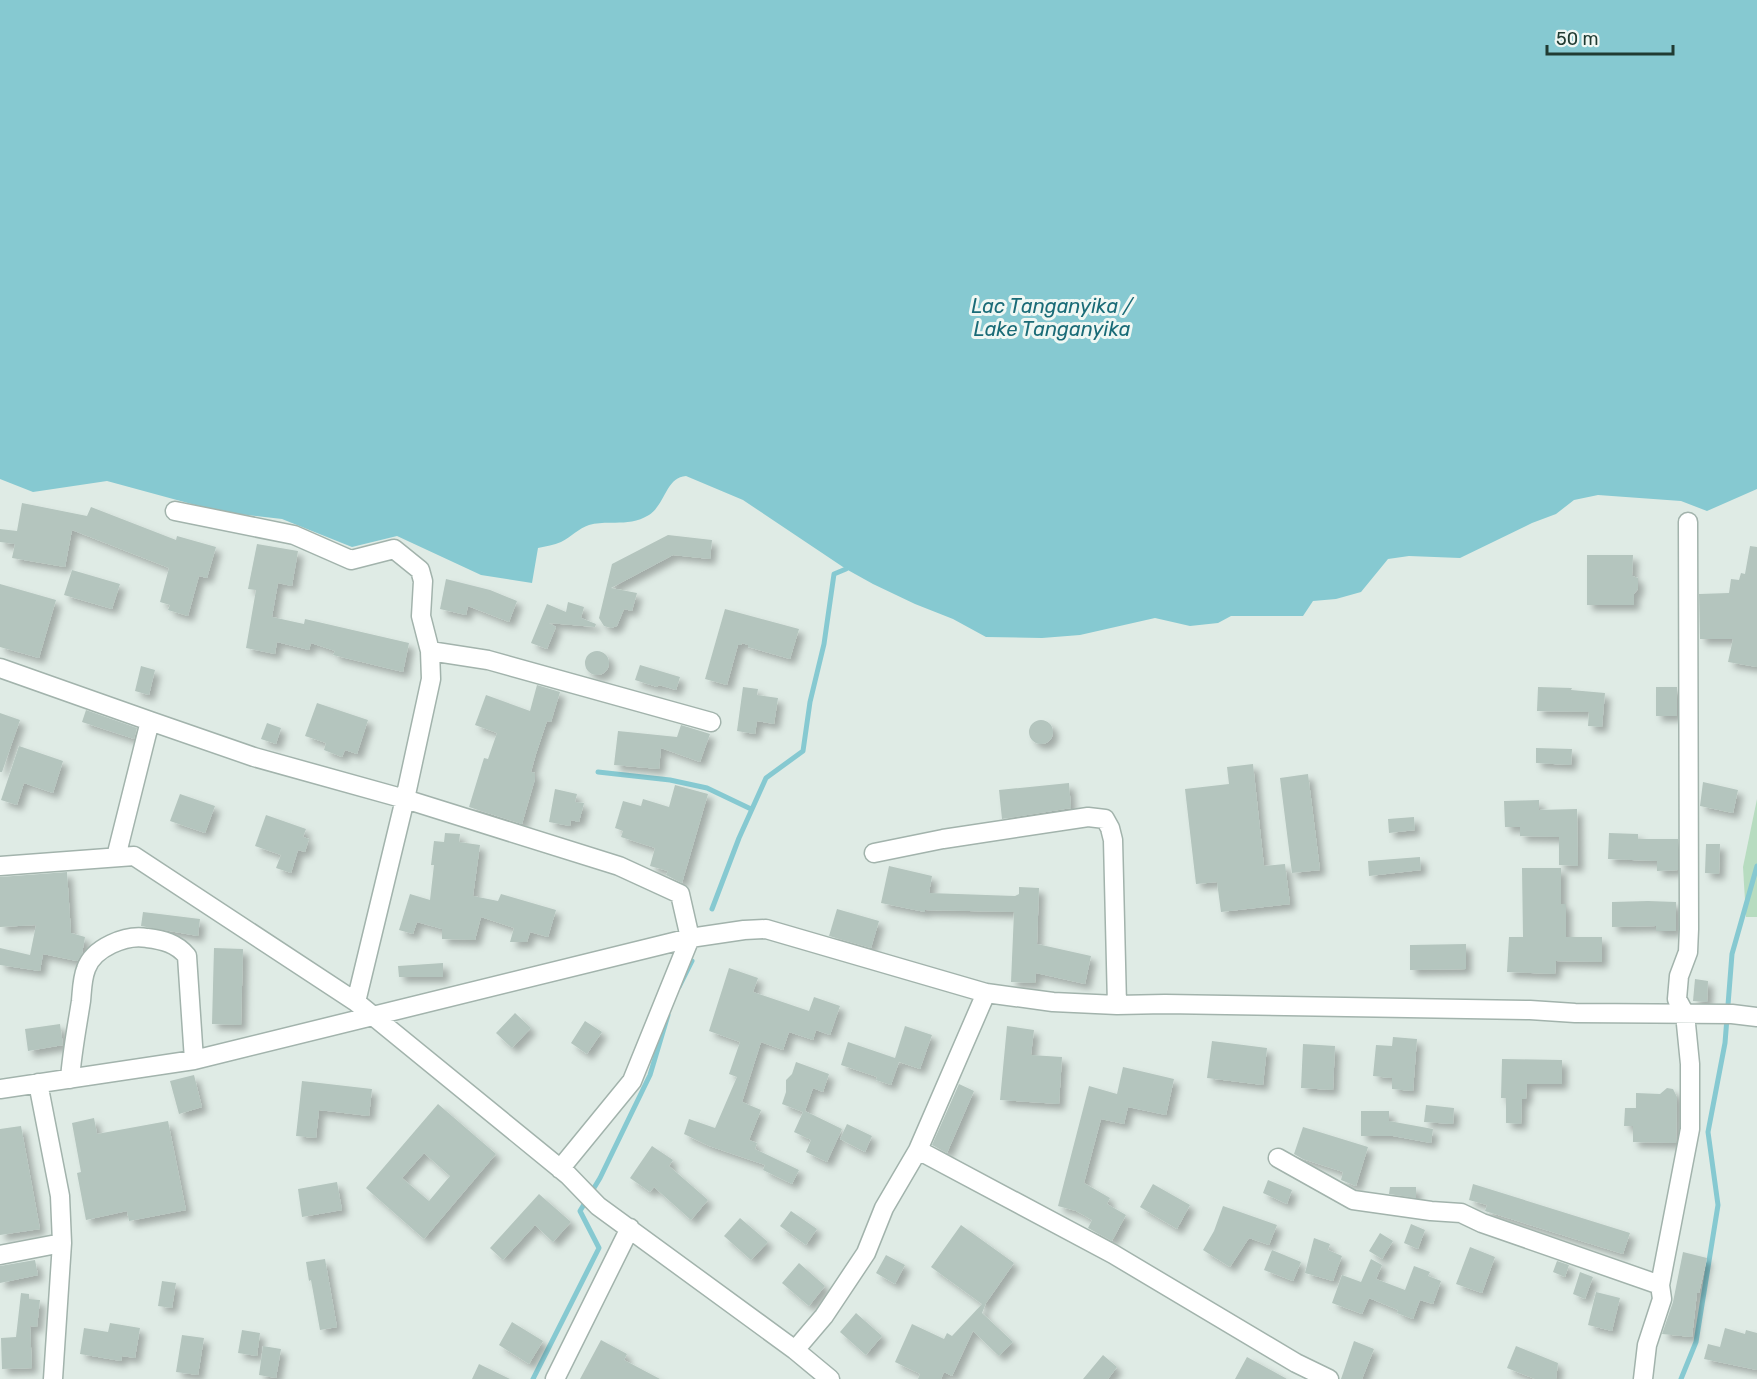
<svg xmlns="http://www.w3.org/2000/svg" width="1757" height="1379" font-family="Rubik,sans-serif">
<style>
.green{fill:#b7dcc0}
.water{fill:#86c9d1}
.lines{fill:none;stroke-linecap:round;stroke-linejoin:round}
.stream{stroke:#86c9d1;stroke-width:5}
.building{fill:#b4c5be;fill-rule:evenodd;filter:url(#shadow)}
.minor-casing{stroke:#a2b3ac;stroke-width:21}
.minor{stroke:#fff;stroke-width:18}
.labels{text-anchor:middle;stroke-width:6;stroke-linejoin:round;paint-order:stroke}
.water-label{font-size:20px;font-style:italic;fill:#1a6b77;stroke:#eff7f3}
</style>
<defs>
<filter id="shadow"><feDropShadow dx="5.5" dy="5.5" stdDeviation="3" flood-color="#0004"/></filter>
</defs>
<rect width="100%" height="100%" fill="#dfebe5"/>
<path class="green" d="M1757,799V917H1746L1743,867Z"/>
<path class="water" d="M0,0H1757V489L1707,511L1681,501L1598,495L1574,500L1556,514L1532,523L1460,558L1409,556L1388,559L1361,592L1336,599L1313,601L1303,616H1231L1218,623L1190,626L1155,618L1080,635L1042,638L986,637L953,619L915,604L873,584L846,569L743,500L686,476C666,477 665,505 649,515C628,528 608,519 589,525C579,528 571,537 561,542C554,545 546,546 538,548L532,583L481,575L397,536L352,547L282,519L221,512L107,481L33,492L0,479Z"/>
<g class="lines">
<path class="stream" d="M598,772L670,780L707,788L751,809
M712,909L739,838L766,778L803,751L810,702L824,644L834,574L846,569
M679,987L692,961
M533,1379L599,1248L580,1211L600,1178L650,1075L668,1015
M1681,1379L1696,1342L1718,1205L1708,1132L1725,1043L1732,954L1757,866"/>
</g>
<path class="building" d="M22,503L87,516L91,507L176,540L177,536L216,547L207,578L199,576L188,616L168,610L170,605L160,602L169,568L72,530L65,567L12,558L15,544L0,542V529L17,531Z
M668,535L712,540L710,559L673,555L611,588L637,593L632,611L624,609L617,626L611,628L604,626L599,618L612,564Z
M257,544L298,551L292,586L278,583L272,617L304,624L305,619L409,643L403,672L333,655L335,651L311,643L309,650L277,642L275,654L246,648L256,590L248,589Z
M1750,546L1757,547V667L1728,662L1733,639H1700L1699,594L1729,593L1731,579L1739,580L1741,573L1745,574Z
M1587,555H1633L1632,576L1638,578V589L1634,594V605H1587Z
M72,570L120,584L112,609L64,595Z
M446,579L490,590L517,601L509,622L468,606L466,615L440,609Z
M0,584L56,600L39,658L0,647Z
M568,602L584,607L581,618L596,624L595,627L549,623L556,627L547,649L531,643L547,604L566,612Z
M725,609L799,629L790,659L748,647V645L742,643L741,645H738L727,685L705,679Z
M585 663a12 12 0 1 1 24 0a12 12 0 1 1-24 0Z
M640,665L680,677L676,690L659,685L657,687L635,680Z
M141,666L155,670L149,695L135,691Z
M537,685L560,692L551,722L547,721L536,754L531,772L535,773V779L522,824L469,807L484,758L488,759L497,733L475,725L486,695L530,711Z
M743,687L758,689L757,695L778,698L774,724L757,721L755,734L737,731Z
M1538,687L1572,688L1571,690L1605,693L1602,727L1588,726L1589,712L1537,711Z
M1656,687H1677V716H1656Z
M317,703L368,720L357,754L345,750L342,757L324,750L326,743L305,736Z
M86,710L137,728L134,739L82,722Z
M0,713L20,720L2,772H0Z
M1029 732a12 12 0 1 1 24 0a12 12 0 1 1-24 0Z
M267,723L281,728L276,744L261,739Z
M681,725L710,734L700,762L661,748L659,769L614,765L618,731L677,737Z
M19,746L63,761L53,793L24,783L17,805L1,800Z
M1536,748L1572,749L1571,765L1536,763Z
M1253,764L1264,866L1285,864L1290,904L1221,912L1217,882L1196,884L1185,789L1229,784L1227,767Z
M1308,774L1320,870L1292,873L1280,778Z
M1703,782L1738,790L1733,813L1700,806Z
M1069,783L1071,808L1002,819L999,790Z
M675,785L708,794L682,883L666,875L668,871L650,866L655,848L621,837L623,831L615,828L623,801L641,806L643,799L669,807Z
M555,789L577,794L575,802L584,803L579,822L571,820L570,826L549,822Z
M180,794L215,806L205,833L170,821Z
M1539,800V810L1577,809L1578,866L1559,865V837L1520,836V827H1505L1504,801Z
M266,815L306,829L303,837L309,839L305,852L298,850L291,873L276,868L281,855L255,846Z
M1414,817L1415,830L1389,833L1388,819Z
M445,833L460,834L459,842L480,845L473,896L498,901L501,894L556,910L548,937L530,932L527,942H510L514,928L481,917L475,940L442,939V929L417,922L413,934L399,930L410,894L430,900L434,865H431L434,841L444,842Z
M1609,833L1638,834V839H1678V870L1657,871V861L1608,859Z
M1706,844H1720L1719,874L1705,873Z
M1420,857L1421,870L1369,876L1368,861Z
M889,866L932,876L929,893L1015,896L1019,894V887L1039,888L1037,944L1091,956L1085,984L1036,973L1035,983L1011,982L1014,912L925,910V912L881,903Z
M1522,868H1561V904H1566V937H1602V962L1556,961L1555,974L1507,972L1509,937H1523Z
M67,872L71,933L85,937L82,954L77,961L43,954L40,971L0,965V948L30,955L36,925L0,927V877Z
M1648,901L1676,902V931H1656V926L1612,927V902Z
M837,909L879,921L871,948L829,936Z
M143,912L200,919L198,936L141,926Z
M1466,944V969L1410,970V945Z
M214,948L243,949L241,1025L212,1024Z
M443,963V977H399L398,966Z
M729,968L758,978L753,992L809,1011L814,997L840,1006L830,1035L816,1030L813,1040L789,1032L783,1050L761,1042L742,1102L761,1110L749,1140L757,1143L755,1149L799,1170L792,1184L763,1170L765,1165L709,1146L684,1134L689,1119L715,1128L737,1077L729,1074L740,1042L709,1031Z
M1695,979L1708,981L1707,1002L1693,1001Z
M515,1013L531,1028L512,1048L496,1033Z
M585,1021L602,1032L587,1054L571,1043Z
M60,1024L63,1045L28,1051L25,1029Z
M905,1026L932,1035L920,1069L899,1062L891,1085L876,1080L877,1077L841,1065L848,1042L895,1058Z
M1007,1026L1034,1030L1031,1055L1062,1057L1059,1104L1000,1100Z
M1393,1037L1417,1039L1413,1091L1392,1089V1078L1373,1076L1376,1045L1392,1046Z
M1212,1041L1267,1048L1263,1085L1207,1078Z
M1303,1044L1335,1046L1333,1090L1301,1088Z
M1502,1059L1562,1060V1084H1527L1526,1099H1522L1521,1124L1506,1123V1098H1501Z
M796,1062L829,1074L823,1092L813,1088L805,1111L842,1129L827,1162L806,1152L811,1140L794,1132L803,1112L782,1104L786,1092V1080L792,1074Z
M1123,1067L1174,1079L1166,1115L1128,1107L1124,1124L1101,1119L1084,1183L1110,1198L1107,1204L1126,1215L1112,1241L1088,1228L1092,1220L1076,1211L1058,1206L1089,1086L1117,1094Z
M194,1075L202,1107L179,1114L170,1081Z
M302,1081L372,1089L369,1116L319,1110L316,1138L296,1136Z
M959,1084L974,1091L947,1153L932,1145Z
M1667,1088L1673,1089L1677,1097L1676,1143L1633,1142V1126H1624L1625,1108H1636V1093L1660,1094Z
M438,1104L496,1154L424,1239L366,1188ZM424,1153L450,1176L429,1201L402,1178Z
M1426,1105L1454,1108L1453,1124L1424,1122Z
M1361,1111H1389V1121L1433,1129L1431,1143L1393,1136H1361Z
M94,1118L97,1134L168,1121L186,1210L129,1221L127,1211L86,1220L77,1173L81,1172L72,1123Z
M847,1124L872,1136L865,1152L840,1139Z
M21,1126L40,1229L0,1235V1129Z
M1303,1127L1368,1147L1356,1186L1341,1180L1343,1172L1303,1159L1294,1154Z
M652,1146L673,1160L669,1166L708,1200L691,1220L654,1187L650,1192L630,1178Z
M1268,1180L1292,1190L1287,1204L1263,1193Z
M337,1182L342,1210L302,1217L298,1189Z
M1153,1184L1190,1205L1177,1229L1140,1207Z
M1473,1184L1630,1233L1623,1254L1485,1211L1487,1205L1469,1200Z
M1390,1187H1416V1198L1389,1194Z
M539,1194L571,1222L553,1242L535,1225L503,1260L490,1248Z
M1223,1206L1277,1225L1269,1245L1249,1238L1230,1267L1203,1250L1214,1231Z
M791,1211L817,1229L806,1245L780,1226Z
M740,1218L768,1242L751,1260L724,1236Z
M1411,1224L1425,1230L1418,1249L1404,1243Z
M961,1225L1014,1263L986,1303L982,1313L1013,1342L999,1356L973,1331L952,1376L944,1372L941,1379H918L920,1374L895,1362L912,1324L944,1339L947,1333L952,1336L982,1304L931,1267Z
M1380,1233L1393,1241L1382,1259L1369,1251Z
M1314,1238L1330,1244L1328,1250L1342,1256L1333,1281L1305,1273Z
M1470,1247L1495,1257L1482,1293L1456,1284Z
M1272,1250L1301,1262L1293,1281L1264,1270Z
M1683,1252L1707,1258L1699,1293H1697L1692,1337L1662,1334L1673,1302Z
M886,1255L905,1265L895,1284L876,1273Z
M325,1259L337,1327L320,1330L311,1280L309,1281L306,1262Z
M1371,1259L1382,1265L1376,1279L1405,1290L1414,1266L1430,1272L1428,1276L1441,1281L1433,1304L1420,1300L1413,1319L1397,1313L1398,1310L1369,1298L1362,1314L1332,1303L1342,1275L1361,1282Z
M35,1260L38,1275L0,1283V1266Z
M1557,1261L1569,1265L1565,1277L1553,1272Z
M799,1263L825,1286L809,1306L782,1283Z
M1580,1272L1593,1277L1585,1299L1573,1294Z
M162,1281L176,1283L172,1308L158,1306Z
M1596,1292L1620,1298L1612,1331L1588,1325Z
M21,1293L29,1294V1299L40,1300L37,1327L30,1326L32,1368L2,1369L1,1338L16,1337Z
M856,1313L882,1336L866,1355L840,1332Z
M512,1322L543,1341L529,1364L499,1345Z
M110,1323L140,1328L135,1358L122,1356L121,1361L80,1354L84,1328L108,1332Z
M1725,1328L1745,1334L1746,1330L1757,1333V1370L1704,1359L1708,1344L1720,1347Z
M242,1330L260,1333L257,1356L238,1353Z
M182,1335L204,1338L198,1375L176,1372Z
M601,1340L627,1354L624,1360L660,1379H580Z
M1354,1341L1374,1349L1362,1379H1341Z
M263,1346L281,1349L276,1378L259,1375Z
M1516,1346L1558,1363L1556,1379H1535L1507,1368Z
M1103,1355L1117,1367L1108,1379H1083Z
M1247,1357L1287,1379H1235Z
M479,1364L510,1379H472Z"/>
<g class="lines">
<defs>
<path id="minor" d="M175,511L294,535L351,560L394,549L420,570L423,581L421,616L430,651L431,679L405,799L356,1002
M430,651L488,660L711,722
M0,668L150,721
M874,853L943,839L1088,817L1105,819L1110,828L1113,840L1117,1005
M116,857L150,721L254,757L405,799L619,866L680,894L690,938L632,1081L560,1169
M0,866L134,856L356,1002L568,1175L598,1206L795,1350L830,1379
M70,1079C72,1052 77,1027 81,1001C82,991 82,979 86,969C93,948 126,934 147,938C163,940 176,943 187,956L194,1060
M38,1083L60,1196L62,1243L53,1379
M0,1089L194,1060L690,938L744,930L766,929L986,993L1053,1002L1117,1005L1165,1004L1530,1010L1575,1013L1732,1014L1757,1017
M918,1150L1113,1254L1296,1363L1329,1379
M1278,1158L1353,1200L1431,1211L1461,1213L1482,1223L1660,1285
M0,1255L62,1243
M795,1350L824,1316L866,1253L884,1208L918,1150L986,993
M555,1379L630,1228
M1643,1379L1647,1345L1662,1299L1660,1285L1690,1129V1064L1685,1014L1677,999L1679,976L1688,952L1689,929L1688,522"/>
</defs>
<use href="#minor" class="minor-casing"/>
<use href="#minor" class="minor"/>
</g>
<g class="labels">
<g class="water-label">
<text x="1052" y="313">Lac Tanganyika /<tspan x="1052" dy="23">Lake Tanganyika</tspan></text>
</g>
</g>
<path d="M1547 45v9h126v-9" fill="none" stroke="#203b32" stroke-width="3"/>
<text x="1556" y="45" font-size="18" fill="#203b32" stroke="#eff7f3" stroke-width="4.5" paint-order="stroke">50 m</text>
</svg>
